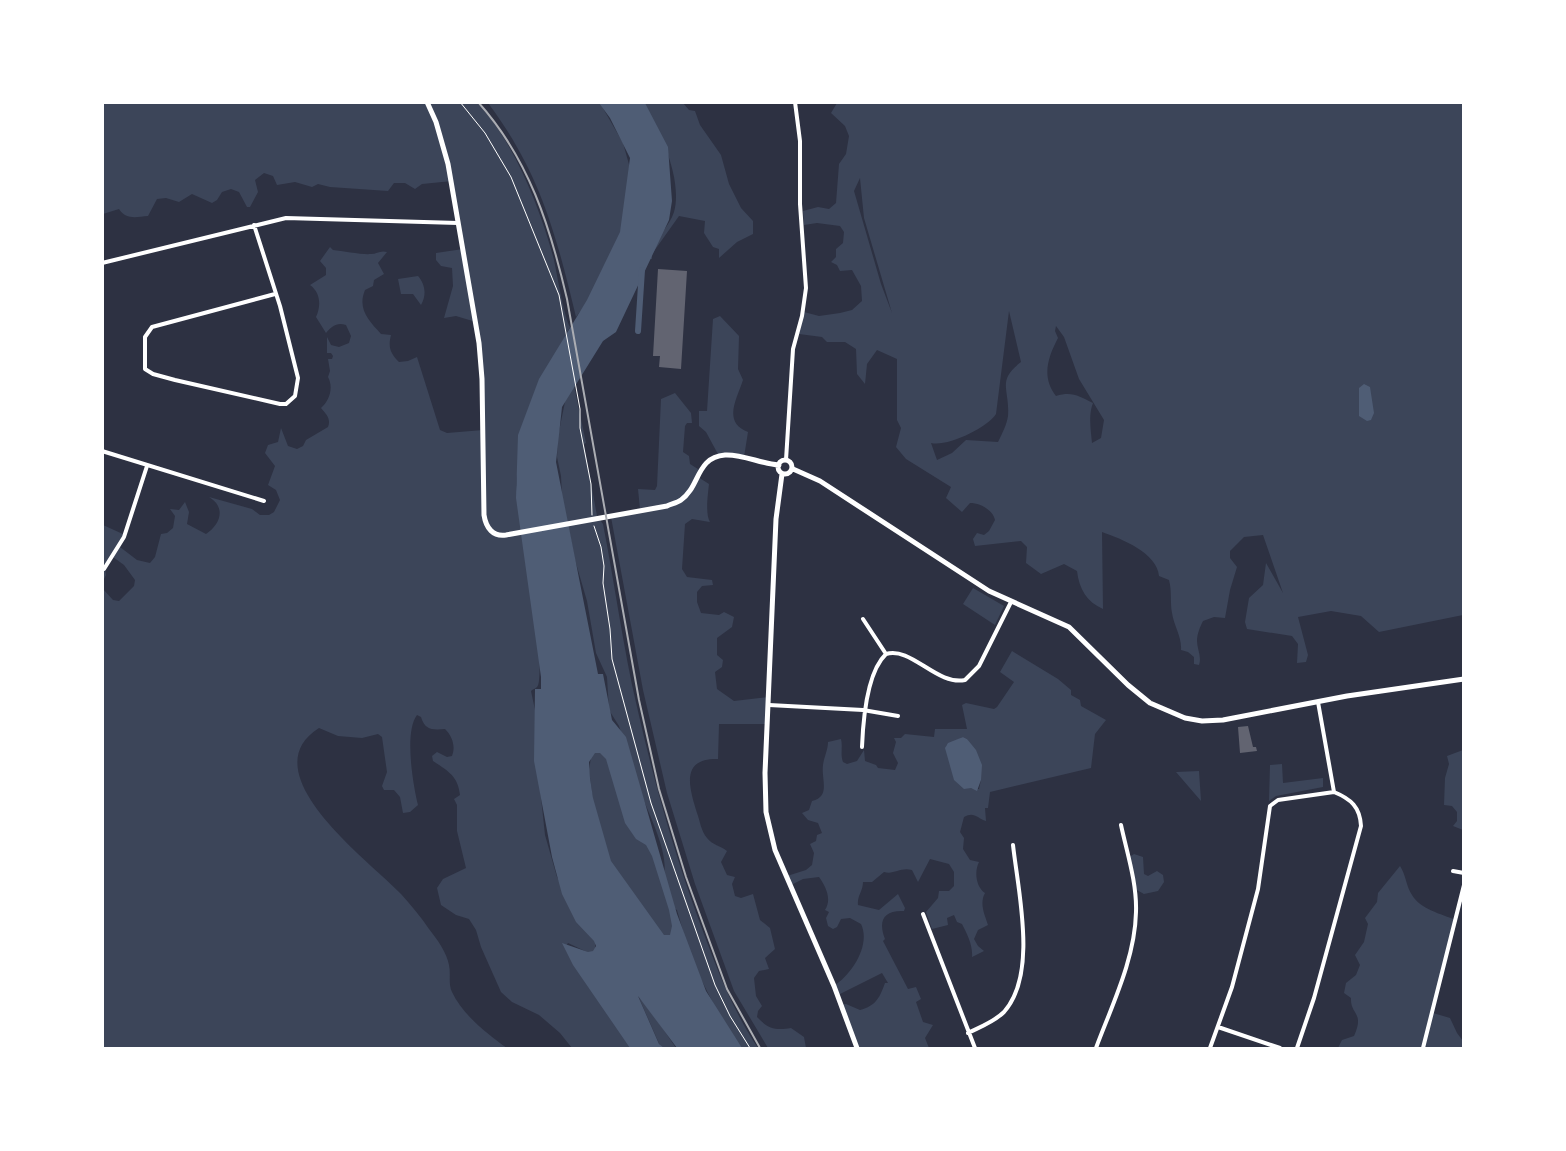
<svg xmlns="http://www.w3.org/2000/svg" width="1566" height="1151" font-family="Arial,sans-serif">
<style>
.green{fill:#3c4559;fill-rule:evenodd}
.water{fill:#4f5d75;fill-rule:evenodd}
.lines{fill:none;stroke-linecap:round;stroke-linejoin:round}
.canal{stroke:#4f5d75;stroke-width:6}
.building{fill:#626471}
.path{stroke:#fff;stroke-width:1}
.minor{stroke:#fff;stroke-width:4}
.tertiary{stroke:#fff;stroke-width:5}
.rail{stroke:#abadb3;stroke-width:2}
</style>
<rect width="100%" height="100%" fill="#2d3142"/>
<path class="green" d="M103,103H477C513,139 541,210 554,260C557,274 564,317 570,327L548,368L521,433L516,485L540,649C539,655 541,685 537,687C535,689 533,689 531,691L539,729L540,788L545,835L557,877L568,899L595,941V951L589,953L568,943L566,946L636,1048H572L560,1033L539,1015L512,1002L501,992L481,947L476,930L469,919L456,915L441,905L437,888L443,879L466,868L457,831V805L454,799L460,795C458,776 448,771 433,761L432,756L437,752L447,757L452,756C456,746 452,736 445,729C432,730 425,730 421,717L417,715C404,732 413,785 418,805L410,812L403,813L400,797L394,790H384L382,786L387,772L382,737L378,734L362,738L338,736L319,728C248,773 372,863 401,894C411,905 421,917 429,929C437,939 447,953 449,965C451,974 448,984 452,992C462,1014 487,1034 507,1048H103V589L113,600L119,601L134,586L135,580L124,565L113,557L105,568L106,575L103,581V525L125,535L120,547L137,560L150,563L155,557L161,534L167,533L173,528L175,516L170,509L179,510L185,502L189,512L187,524L206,534C221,524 226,507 209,497L252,509L260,515H269L274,512L280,500L276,490L268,485L275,466L265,453L268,445L278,442L281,428L288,446L297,449L303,446L306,440L328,427C331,419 327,415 321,408C329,401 334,388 328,377L330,371L328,359H332L333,356L331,353H327V337L331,345L339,347L349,343L351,336L346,325C337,322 332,326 326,333L316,317C321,306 321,293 310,285L326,275V268L320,261L330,247L333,250C343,251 363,255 371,254C377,254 380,250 387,252L378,263L384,274L374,280L373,286L365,290C357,309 369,321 381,334L391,335C388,347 390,353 399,362L408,361L417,357L440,430L447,433L483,430L476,322L456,316L444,318L453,286L452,268L441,266L436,260V253L463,249L452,181L422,184L415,189L405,183H394L388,191L330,187L318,184L312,187L295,182L277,185L273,176L264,173L255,180L258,192L250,207H247L239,192L231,189L222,192L217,200L212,203L192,194L179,202L166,198L157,199L148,216C136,217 126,220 119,209L103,214Z
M488,103H600L623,143L630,168L627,214L603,281L576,317C556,234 540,172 488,103Z
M644,103H683L689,110L695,111L700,125L721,155L729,184L741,208L753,221V234L737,242L719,258V249L713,247L704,233L705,221L679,216L652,254V259H649C654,238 669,228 674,212C683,179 660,131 644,103Z
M837,103H1463V615L1379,632L1361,616L1331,611L1298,617L1308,655L1306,662L1297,663L1298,644L1292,636L1247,629L1245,622L1249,598L1263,585L1266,563L1283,593L1263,535L1244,537L1230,551V558L1237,567L1230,590L1225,618L1214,617L1203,621C1200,627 1197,634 1197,641C1197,649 1202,657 1199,665L1194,664V657L1188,652L1181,650C1182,637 1174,626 1172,613C1170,602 1172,591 1169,580L1159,576C1157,553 1122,539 1102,532L1103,609C1087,602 1079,589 1077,571L1064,564L1041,574L1026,563L1027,547L1021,541L975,546L973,539L977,533L984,535L989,531L995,520C993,510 980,503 970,503L962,512L946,498L951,487L906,459L896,447L901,428L897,420V359L877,350L867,364L865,384L857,374L856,349L845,342H827L822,337L799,334L804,312L819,316L840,313L852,310L862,301L861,286L852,270L840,271L837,265L831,262L836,257V249L843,243L844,232L840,226L817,223L804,225L803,211L818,207L829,209L836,203L839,164L846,154L849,136L845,126L831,113ZM860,178L864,218L892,313L881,284L854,191ZM1009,311L1021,362C996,381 1010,389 1008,416C1007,424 1002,434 998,442L966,440L952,453L937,460L931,443C947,447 987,428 996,414ZM1056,326L1064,337L1079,379L1104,420L1101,438L1092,443C1091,431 1088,415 1093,403C1079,396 1072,391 1056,396C1041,377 1048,357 1058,338L1055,331Z
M418,276C425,284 427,295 421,305L413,294H401L398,279Z
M720,316L739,336L738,369L743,380C737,399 722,422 748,432L744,457L719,456L706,432L699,426V411H707L713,319Z
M573,381L586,443L584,444L597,516L603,524C615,585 623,647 637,707C653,778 673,849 698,918C715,964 731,1008 758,1048H740L724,1025L691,959L677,910L672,907L673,946L663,940L611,864L594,808L589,770L592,751L597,748L606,758L663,877C671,856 648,813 641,793C633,771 626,748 619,726L609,710L607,677L596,653L587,601L575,560L562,496L561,476L557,457L558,436L566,397Z
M675,393L691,413L692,423H687L685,426L683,452L689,456L690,464L701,471L698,477L709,484C708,494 705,514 710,522L692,519L685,524L682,569L687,577L712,580L713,585L702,586L697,592V602L701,613L719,615L724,612L734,617L732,627L717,638V655L723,660L722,667L715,672L717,689L734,701L769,697L768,724H719L718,759C680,758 689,787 697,813C700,821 701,831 707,838C712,845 721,846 727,851L721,862L727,875L735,877L732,884L735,896L741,898L753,894L760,920L770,928L775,949L765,958L769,969L759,971L754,978L756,996L762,1006L758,1011L757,1017C767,1028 775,1031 791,1028L804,1037L806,1048H768L734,991L695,884L667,793L643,690L611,517L640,509L638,489L655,490L657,486L661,399Z
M973,588L1004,606L995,625L963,604Z
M1012,651L1058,679L1071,690V695L1080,700L1081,706L1106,720L1095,734L1091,768L990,792L988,808H985L986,821C977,818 974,811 964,817L960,832L964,838L963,849L970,860L979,862C974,872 976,887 985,893C979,904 985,915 988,925L978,930L974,939L978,946L984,951L972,957C973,945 967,934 962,924L957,922L954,915L947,918L948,925L932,929L926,912L938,898L939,891H949L954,886V872L949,864L930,859L918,882L912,870C900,867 894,875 884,872L872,882H863C863,891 857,896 858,905L879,910L898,894L905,908L904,911C883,910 878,921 885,939L883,941L908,989L916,987L921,999L916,1002L923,1022L933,1025L925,1038L929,1048H857L841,1005L846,1004L860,1010C876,1006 880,997 885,983H888L882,973L838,995L834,986C852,974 871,945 861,924L850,918L841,919L837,927L833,929L828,926L826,918L829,912L825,910C832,899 826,887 819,877L803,879L791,885L787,876L806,870L812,865L814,853L810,844L816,841L817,835L822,833L818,823L808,820L802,813L809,810L812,801C831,796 821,780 823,765C824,757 828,750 828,742L841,739C843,747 840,754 843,762L847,764L857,761L864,750L865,761L876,765L878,768L895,770L898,763L893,753L896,742L894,738H901L905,734L934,737L935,729H967L962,705L966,703L994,709L997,707L1014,682L1000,672ZM963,737L967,739L981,780L979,789L971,788L946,746Z
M1463,750H1464L1463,830L1453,826L1457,821V812L1452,806L1444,805L1445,778L1449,764L1447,756Z
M1282,764L1283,783L1323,778V787L1276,796L1269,801L1270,765Z
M1199,771L1201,801L1176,772Z
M1134,854L1143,857L1144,874L1148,876L1157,871L1163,875L1164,882L1158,891L1144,894L1135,889L1128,858Z
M1400,866C1406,875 1406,886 1412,895C1420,909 1441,914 1456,920L1433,1013L1450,1018L1457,1033L1463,1041V1048H1338L1342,1040L1354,1036C1365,1012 1350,1015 1351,998L1344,993L1346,983L1356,975L1360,965L1355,955L1364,942L1368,924L1365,918L1377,902L1378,893Z
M639,998L646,1004L676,1048H661Z"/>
<path class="water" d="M599,103H645L668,147L672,201L669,220L616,332L603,341L562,407L556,462L598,674H603L612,720L626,737L677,914L706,991L742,1048H677L638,996L659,1044L664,1048H630L573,965L562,943L588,952L593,951L596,946L594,941L576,922L562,894L552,857L534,761L535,689H541V677L516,498L518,435L539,379L587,300L620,232L630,158L610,118ZM595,753H600L606,759L625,823L636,839L646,845L652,856L669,910L672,926L670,935H664L611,861L593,798L590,778L589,762Z
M1364,384L1370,387L1374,413L1371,420L1367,421L1359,416V388Z
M963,737L967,739L976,750L982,765L981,780L977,791L971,788L964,789L954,780L945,748L948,743Z"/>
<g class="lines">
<path class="canal" d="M638,331L642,270"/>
</g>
<path class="building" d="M658,269L687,271L681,369L659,367L660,356H653Z
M1248,726L1253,747H1256L1257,751L1240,753L1238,727Z"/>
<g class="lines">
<path class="path" d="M460,102L485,133L511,177L559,295L580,409V428L591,484L592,515
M594,526L601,547L604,566L603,583L610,629L612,659L651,803L715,985L730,1016L750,1048"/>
<path class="minor" d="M254,225L280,306L298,378L295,396L286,404H280L175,380L153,374L145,369V337L152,327L275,294
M102,263L286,218L458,223
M102,451L264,501
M786,460L793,349L802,316L806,288L800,204V141L795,102
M104,569L124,537L147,466
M863,619L886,654
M886,654C911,646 937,686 965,680L979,666L1011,602
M769,705L863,710L898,716
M862,747C863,722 866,673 886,654
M1453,871L1464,873
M923,914L975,1048
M1218,1027L1280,1048
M968,1033C980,1027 994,1022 1004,1012C1038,974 1018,891 1013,845
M1096,1048C1112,1005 1135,959 1136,912C1137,883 1127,853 1121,825
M1210,1048L1232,987L1258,889L1270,806L1278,800L1334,792
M1297,1048L1314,998L1361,826C1360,807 1351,799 1334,792L1318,702
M1423,1048L1464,885"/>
<path class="tertiary" d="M427,102L436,122L448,164L479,343L482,379L484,515C486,528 493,537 506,535L667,506C671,504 677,503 681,500C700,487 696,457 725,455C743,454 761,464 779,465
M778 467a7 7 0 1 1 14 0a7 7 0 1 1-14 0Z
M793,469L820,481L989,591L1069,627L1128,685L1150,703L1185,718L1202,721L1223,720L1347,696L1464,679
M782,474L776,519L765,773L766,812L775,850L834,986L857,1048"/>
<path class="rail" d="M478,102C529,159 550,226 567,299L639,700L659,789L686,877L727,989L760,1048"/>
</g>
<rect width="1566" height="1151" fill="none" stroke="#ffffff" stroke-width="208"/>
</svg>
